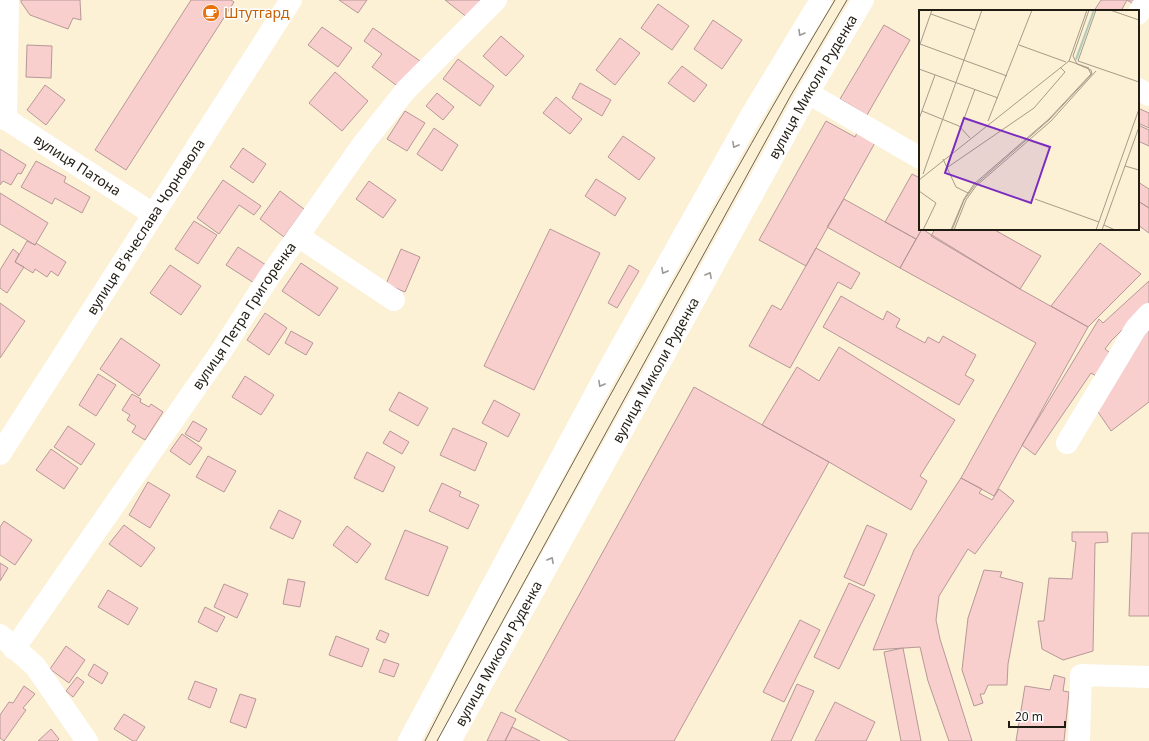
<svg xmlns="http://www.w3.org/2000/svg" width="1149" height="741" font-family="'Noto Sans',sans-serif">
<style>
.building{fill:#f9cfce;stroke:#b69897}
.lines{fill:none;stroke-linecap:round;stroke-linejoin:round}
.minor{stroke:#fff;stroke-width:22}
.tram{stroke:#6a6354;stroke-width:1}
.oneway{stroke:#9c9995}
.labels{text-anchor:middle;stroke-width:3;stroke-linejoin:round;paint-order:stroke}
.food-label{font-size:14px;fill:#c56008;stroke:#fff;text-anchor:start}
.street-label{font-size:14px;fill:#221d14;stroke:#fff}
.inset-road{fill:none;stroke:#a59c88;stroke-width:1}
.view{fill:#7b2cbf;fill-opacity:0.15;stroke:#7b2cbf;stroke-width:2}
.inset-edge{fill:none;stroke:#221d14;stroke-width:2}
</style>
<rect width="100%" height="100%" fill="#fcf0d5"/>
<path class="building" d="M21,0H80L81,20L73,18L68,29L30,15L21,2Z
M191,0H231L234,2L126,170L95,150Z
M339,0H367L358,13Z
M445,0H482L468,18Z
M1101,0H1139L1135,5L1127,0L1121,11H1094Z
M658,4L689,26L672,50L641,28Z
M713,20L742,40L722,69L694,49Z
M884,25L910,40L867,115L840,99Z
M322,27L352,48L338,67L308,45Z
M373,28L420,61L400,88L372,67L382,54L364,41Z
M501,36L524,56L506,76L483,56Z
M620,38L640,53L615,85L596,70Z
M27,45L52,46L51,78L26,77Z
M458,59L494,86L480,106L443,79Z
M682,66L707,85L694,102L668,83Z
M335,72L368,101L342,131L309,103Z
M580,83L611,100L602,116L572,98Z
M45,85L65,100L46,125L27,110Z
M437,93L454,107L443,120L426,106Z
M556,97L582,119L570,134L543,113Z
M1138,108L1149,113V128L1138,123Z
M405,111L425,123L407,151L387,139Z
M826,121L855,137L858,131L876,141L806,266L759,240Z
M1138,125L1149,130V146L1138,141Z
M434,128L458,145L442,171L417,154Z
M623,136L655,158L639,180L608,157Z
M243,148L266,164L253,183L230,167Z
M0,149L26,165L21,174L18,173L11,185L3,181L0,185Z
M36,161L66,177L64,182L90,197L82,213L55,198L52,204L21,187Z
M912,174L920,178V229H922L916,239L885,222Z
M596,179L626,198L615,216L585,196Z
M223,180L261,206L254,215L239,205L219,234L197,218Z
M369,181L396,200L383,218L356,199Z
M1138,182L1149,189V208L1138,201Z
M280,191L304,209L284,237L260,219Z
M0,193L48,223L35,245L0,224Z
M844,199L916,239L900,268L827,227Z
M1138,201L1149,208V233L1138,225Z
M194,221L217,235L198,264L175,249Z
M550,229L600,253L534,390L484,366Z
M922,229L1020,289L1088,327L994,496L961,478L1036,343L900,268Z
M935,229H993L1041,256L1020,289L931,236Z
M27,241L35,245L36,243L66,262L58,276L51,271L47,277L35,269L33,273L15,262Z
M1100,243L1141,274L1088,327L1051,306Z
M238,247L266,265L254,283L226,265Z
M816,248L860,273L851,289L838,282L790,368L749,346L772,305L781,310Z
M13,249L19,254L15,262L24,267L7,293L0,288V270Z
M401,249L420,257L405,292L386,284Z
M301,263L338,288L319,316L282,291Z
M170,265L201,286L181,315L150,293Z
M629,265L639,271L617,308L608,303Z
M1149,281V303L1111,341L1105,349L1109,352L1096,376L1091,373L1035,455L1022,445L1099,319L1103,323Z
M841,296L883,320L887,311L900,319L896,327L925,343L928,337L939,343L943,336L976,355L965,375L974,380L959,405L823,327Z
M0,303L25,321L0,358Z
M265,313L287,328L269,355L247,340Z
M1149,327V402L1111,431L1096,409Z
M291,331L313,343L306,355L285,343Z
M121,338L160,365L139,396L100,369Z
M839,347L955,420L920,476L927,481L911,510L829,462L762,425L797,367L819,381Z
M98,374L116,385L96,416L79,405Z
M245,376L274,395L261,415L232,397Z
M694,387L829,462L674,741H570L515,711Z
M399,392L428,408L418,426L389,410Z
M132,394L141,399L140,402L149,407L151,404L163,412L145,440L132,432L136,426L127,420L130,415L122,410Z
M494,400L520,414L508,437L482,423Z
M193,421L207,429L199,442L185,434Z
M68,426L95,444L81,465L54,447Z
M453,428L487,443L475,471L440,455Z
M390,431L409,442L402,454L383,443Z
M182,434L202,448L190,465L170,451Z
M51,449L78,468L64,489L36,470Z
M367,452L395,467L383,492L354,478Z
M208,456L236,471L224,492L196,477Z
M961,478L982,489L979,493L992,500L999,489L1014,501L975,554L968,549L939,596L936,620L940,639L972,741H949L928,681L920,647L873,650L914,550Z
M148,482L170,495L150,528L129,515Z
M442,483L461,492L459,496L479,505L468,529L429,511Z
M279,510L301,521L293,539L270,528Z
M4,521L32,540L15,565L0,555V527Z
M124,525L155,548L141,567L109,544Z
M867,525L887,534L864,586L844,577Z
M347,526L371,544L357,563L333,545Z
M405,530L448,547L428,596L385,579Z
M1072,532H1107L1108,542L1095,543L1093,651L1063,660L1042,649L1038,621H1044L1049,578L1072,579L1076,542L1072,541Z
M1132,533H1149V616H1129Z
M0,563L8,568L0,581Z
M984,570L1002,572L1000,577L1023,583L1008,664L1007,685H988L984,694H980L983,703L974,706L962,670L968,618Z
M288,579L305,582L300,607L283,604Z
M849,583L875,595L839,669L814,657Z
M224,584L248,594L237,618L214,607Z
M108,590L138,608L128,625L98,607Z
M205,607L225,617L217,632L198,622Z
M800,620L820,630L784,702L763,692Z
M380,630L389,634L385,643L376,639Z
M336,636L369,649L362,667L329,655Z
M66,646L85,660L69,683L50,669Z
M903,648L921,741H901L884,652Z
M384,659L399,664L394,677L379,672Z
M94,664L108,673L102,684L88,675Z
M1054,675L1065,678L1063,691L1069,692L1064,741H1016L1025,686L1050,690Z
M77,677L84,682L73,697L66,691Z
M195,681L217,689L210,708L188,699Z
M797,684L814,691L791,741H771Z
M24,686L35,694L23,708L26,710L4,741L0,738V715L9,702L13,703Z
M240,694L256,699L246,728L230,722Z
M835,702L875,722L866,741H815Z
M501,712L516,719L505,741H487Z
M124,714L145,727L136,741H133L114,729Z
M512,727L540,741H505Z
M51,729L59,739L57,741H38Z"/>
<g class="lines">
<g class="minor">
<path d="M1138,14L1147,0"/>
<path d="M1138,89L1149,95"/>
<path d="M808,93L920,158"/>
<path id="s1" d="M0,118L6,119L153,214"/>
<path d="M6,119L8,0"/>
<path d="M298,236L394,300"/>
<path d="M1067,443L1136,328L1149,314"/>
<path id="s2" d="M0,454L291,0"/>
<path d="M0,635L35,666L87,741"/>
<path id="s3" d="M14,649L222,350L269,277L363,144L406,90L496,0"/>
<path d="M409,741L611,365L752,114L821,0"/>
<path id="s4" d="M450,741L642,395L808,93L863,0"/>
<path d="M1079,741L1081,675L1149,677"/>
</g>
<path class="tram" d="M425,741C503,588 586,438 670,288C724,192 778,95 835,0
M437,741L791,95L847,0"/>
</g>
<defs><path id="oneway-chevron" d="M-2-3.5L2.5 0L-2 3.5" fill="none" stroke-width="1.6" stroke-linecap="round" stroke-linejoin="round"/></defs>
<g class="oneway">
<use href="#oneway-chevron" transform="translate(801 33) rotate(121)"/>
<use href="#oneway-chevron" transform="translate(735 145) rotate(119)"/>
<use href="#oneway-chevron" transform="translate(664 271) rotate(119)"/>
<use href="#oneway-chevron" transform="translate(709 275) rotate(-61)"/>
<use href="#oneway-chevron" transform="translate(601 384) rotate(119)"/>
<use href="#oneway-chevron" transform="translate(551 560) rotate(-61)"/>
</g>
<defs>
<symbol id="cafe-disc" viewBox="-11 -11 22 22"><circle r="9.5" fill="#e8710a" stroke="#fff"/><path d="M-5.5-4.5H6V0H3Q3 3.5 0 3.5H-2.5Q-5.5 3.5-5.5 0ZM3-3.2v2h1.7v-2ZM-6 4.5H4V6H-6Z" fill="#fff"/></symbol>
</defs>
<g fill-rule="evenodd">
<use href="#cafe-disc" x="201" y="3" width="20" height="20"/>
</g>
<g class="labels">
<g class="food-label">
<text x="224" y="18">Штутгард</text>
</g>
<g class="street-label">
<text dy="5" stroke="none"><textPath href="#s4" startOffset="748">вулиця Миколи Руденка</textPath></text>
<text dy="5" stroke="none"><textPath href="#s1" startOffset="91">вулиця Патона</textPath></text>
<text dy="5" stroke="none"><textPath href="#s2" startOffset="270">вулиця В'ячеслава Чорновола</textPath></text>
<text dy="5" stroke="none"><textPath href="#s3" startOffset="405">вулиця Петра Григоренка</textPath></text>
<text dy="5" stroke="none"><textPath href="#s4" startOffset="424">вулиця Миколи Руденка</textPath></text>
<text dy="5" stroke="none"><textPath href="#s4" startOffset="100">вулиця Миколи Руденка</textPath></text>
</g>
</g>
<g transform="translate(919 10)">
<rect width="220" height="220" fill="#fcf0d5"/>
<path d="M174,0H176L158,50L156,49Z" fill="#b0cab7"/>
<path class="inset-road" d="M177,0L159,51L220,72M191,0L220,10M12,4L56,20M1,34L88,66M100,35L147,52M0,37L13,0M150,51L170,58M0,59L79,88M3,101L40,116L51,128M0,109L16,65M69,111L113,0M42,117L56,79M24,149L37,177L49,183M206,156L220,160M29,157L115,98L146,62L141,57M4,164L63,0M0,170L150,51L168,0M0,181L17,193L4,220M116,189L180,212M185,215L196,220M32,220L45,189L55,174L130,109L172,64L169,58M33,220L45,190L56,175L130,110L173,64L172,60L158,54L154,46L170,0M35,220L47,190L57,176L132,111L177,61M177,220L220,99M183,220L220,117"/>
<path class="view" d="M45,108L131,137L112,193L26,163Z"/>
<rect width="220" height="220" class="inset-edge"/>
</g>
<path d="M1009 721v6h56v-6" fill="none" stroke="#221d14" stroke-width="2"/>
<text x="1015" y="721" font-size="12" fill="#221d14" stroke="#ffffff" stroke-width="3" paint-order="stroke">20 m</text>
</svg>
